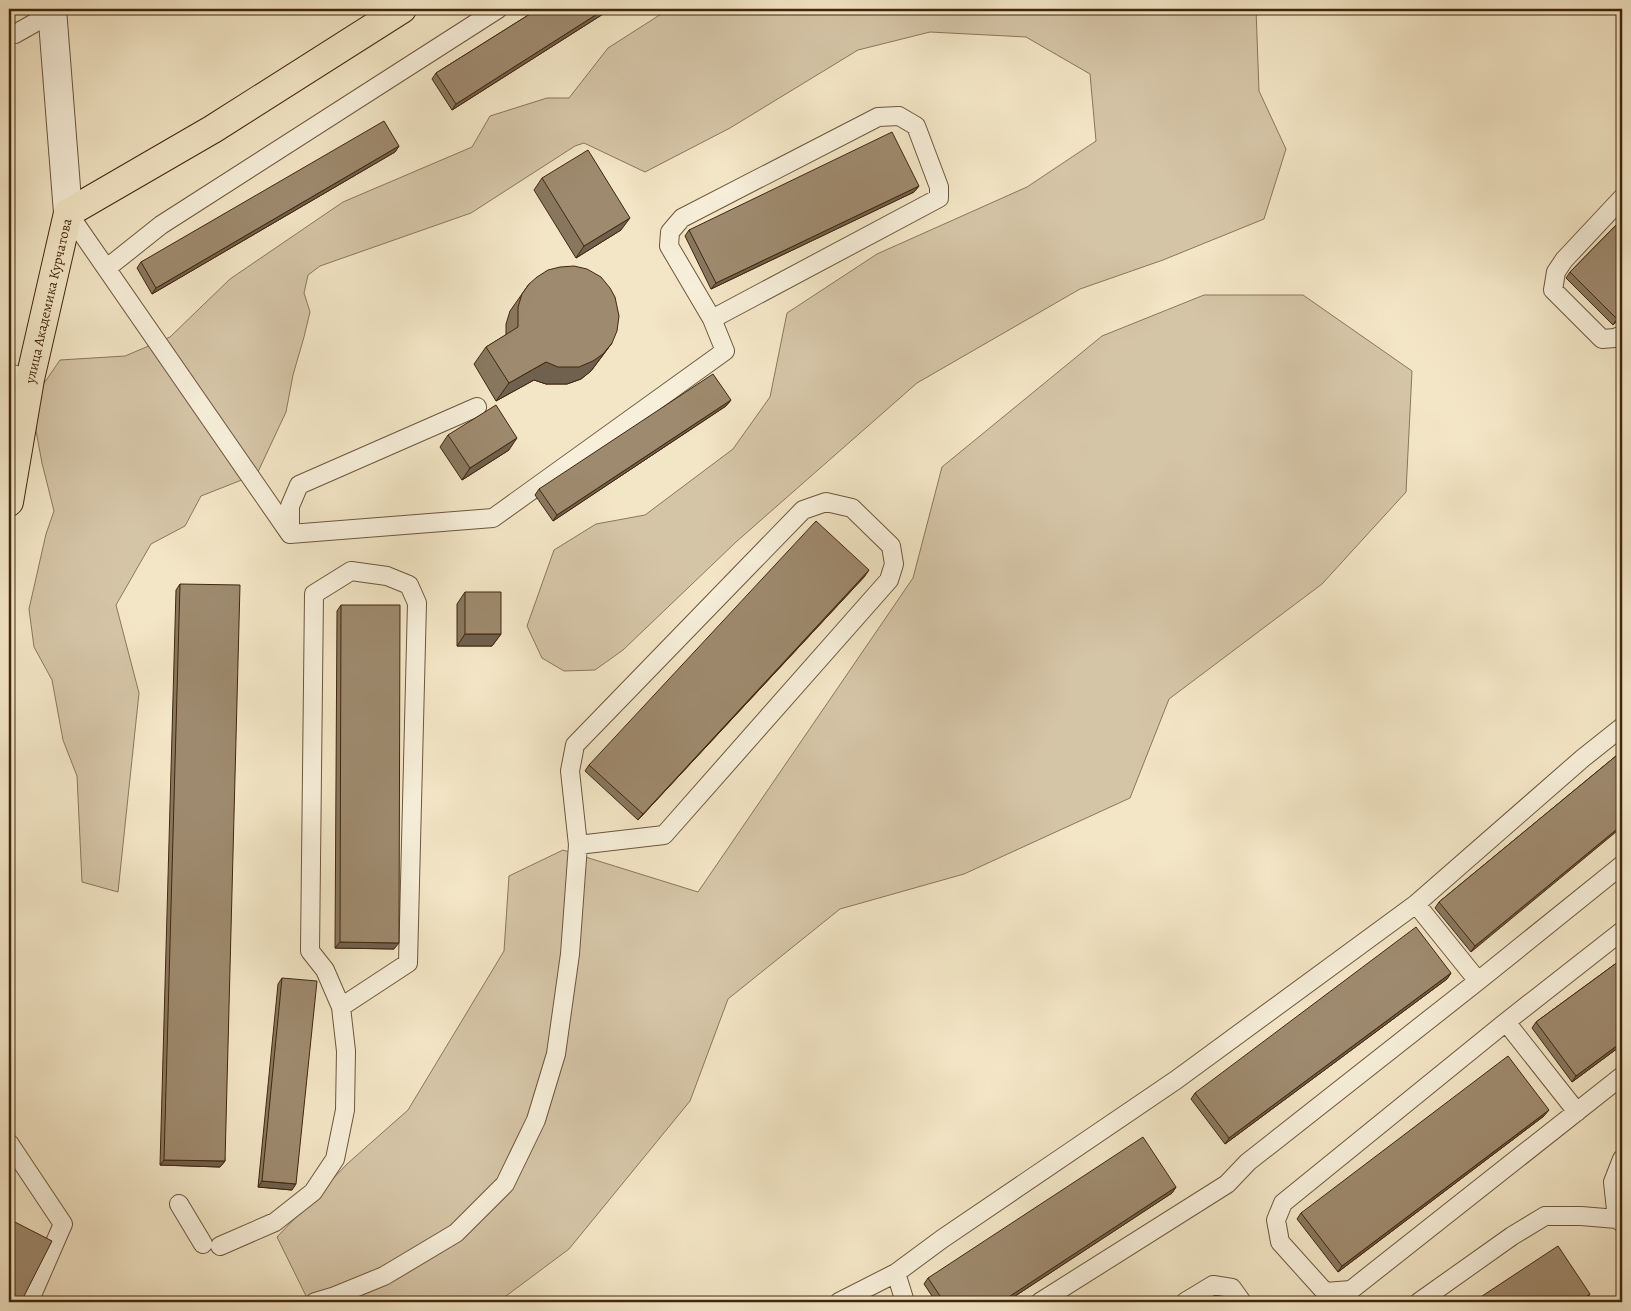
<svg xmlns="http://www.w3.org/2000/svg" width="1631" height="1311" font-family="Alegreya,serif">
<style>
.green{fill:#d5c5a7;stroke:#8c765b}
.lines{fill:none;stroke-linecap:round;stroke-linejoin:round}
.lane-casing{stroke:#6e563d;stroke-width:20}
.street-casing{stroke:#6e563d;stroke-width:30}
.primary-casing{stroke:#42260f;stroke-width:30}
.lane{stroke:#f7efda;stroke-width:18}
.street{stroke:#f7efda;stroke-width:28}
.primary{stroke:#f3e6c6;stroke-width:28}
.wall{fill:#88775f;stroke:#42260f}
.shaded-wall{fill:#6f614d;stroke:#42260f}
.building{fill:#9e8a6e;stroke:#42260f}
.labels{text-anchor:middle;stroke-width:4.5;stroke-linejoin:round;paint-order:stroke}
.street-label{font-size:14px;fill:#42260f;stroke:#f7efda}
</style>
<rect width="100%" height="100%" fill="#f3e6c6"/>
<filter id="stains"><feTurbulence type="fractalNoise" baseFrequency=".004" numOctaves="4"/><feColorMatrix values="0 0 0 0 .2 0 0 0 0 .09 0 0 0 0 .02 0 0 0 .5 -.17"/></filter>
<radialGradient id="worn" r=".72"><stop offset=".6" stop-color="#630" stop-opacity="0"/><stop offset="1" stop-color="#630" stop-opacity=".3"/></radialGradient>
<path class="green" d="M669,9H1256L1259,91L1286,149L1264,219L1163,260L1080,289L917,383L736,542L623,650L595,670L564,671L542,658L527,626L554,550L596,524L645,515L733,449L770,397L787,313L877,254L1027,187L1096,141L1090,74L1026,37L930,32L858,50L730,128L645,172L584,143L575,146L471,213L320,266L308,275L304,293L310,312L304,337L293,375L286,412L257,474L201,496L185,526L151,544L116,605L139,693L118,892L82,882L77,776L63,740L52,680L34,647L29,609L46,534L54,511L42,463L36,431L38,392L60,360L125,356L170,337L230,279L343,202L472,147L490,116L547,98H569L608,48Z
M1204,295H1303L1412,371L1406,492L1322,584L1169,699L1130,798L964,874L840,909L728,999L690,1101L569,1249L498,1302H309L277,1237L347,1164L408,1110L504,951L509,876L563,850L698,892L913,578L942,467L1102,336Z"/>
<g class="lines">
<defs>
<path id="lane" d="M9,35L15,34L52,13
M1622,198L1564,260L1556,272L1553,290L1602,339L1615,338L1622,335
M68,213L290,534L493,518L725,351L712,319L669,246L670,232L682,218L878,117L899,116L916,126L939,187V198L712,319
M107,268L161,225L498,9
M9,373L30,379
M290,534V506L299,485L477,407
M1416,904L1478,981
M1622,931L1506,1022L1283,1203L1276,1220L1280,1242L1325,1292L1351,1290L1622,1076
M1506,1022L1577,1112
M9,1143L63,1224L29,1302
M179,1204L203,1244
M1617,1219L1613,1182L1622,1159
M220,1246L275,1222L313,1192L335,1159L345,1110L346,1051L341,1007L325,970L310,951L314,594L351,571L387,576L409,585L417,603L408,963L341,1007
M896,1273L905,1302
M315,1302L335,1296L384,1276L456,1233L505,1184L536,1120L556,1054L570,954L578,845L570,771L575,745L803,510L826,502L852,508L891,546L894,564L889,580L664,835L578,845
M839,1302L896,1273L942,1239L1176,1080L1416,904L1583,758L1622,727
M1040,1302L1227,1184L1248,1162L1478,981L1622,865
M1185,1302L1213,1285L1232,1288L1242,1302
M1419,1302L1512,1236L1545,1216H1581L1617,1219L1622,1223"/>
<path id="street" d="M52,9L68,213"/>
<g id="primary">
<path id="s1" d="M9,502L30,379L68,213L213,129L402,9"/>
</g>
</defs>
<use href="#lane" class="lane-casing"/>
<use href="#street" class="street-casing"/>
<use href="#primary" class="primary-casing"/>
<use href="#lane" class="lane"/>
<use href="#street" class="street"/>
<use href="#primary" class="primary"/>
</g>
<path class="wall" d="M538,9H611L452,110L432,79L436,73Z
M399,146L395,152L152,294L137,268L141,262Z
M542,178L621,230L576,258L534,190Z
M919,186L914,192L711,289L685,236L689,230Z
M1622,219V316L1613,325L1566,278L1570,272Z
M529,284L612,343L591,371L581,379L567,384H546L534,380L496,401L474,364L486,347L506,335V324L510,311Z
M731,400L726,406L553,521L535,495L539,489Z
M448,435L509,450L462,480L440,447Z
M865,576L638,820L585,771L589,765Z
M180,584L225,1161L220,1167L160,1165L176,590Z
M465,592L501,634L492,646H457V604Z
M341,605L394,949L335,948L337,611Z
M1622,751L1471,952L1435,908L1439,902Z
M1622,959V1045L1572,1082L1532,1028L1536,1022Z
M1451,973L1447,979L1225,1144L1191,1099L1195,1093Z
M282,978L292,1190L258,1187L278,984Z
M1544,1116L1338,1272L1297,1219L1301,1213Z
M1176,1187L1172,1193L1006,1302H936L924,1284L928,1278Z"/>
<path class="shaded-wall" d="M605,9H611L452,110L456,104Z
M399,146L395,152L152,294L156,288Z
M919,186L914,192L711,289L716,283Z
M630,218L621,230L576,258L584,246Z
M1622,314V316L1613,325L1617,319Z
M612,343L591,371L581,379L567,384H546L534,380L496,401L509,383L546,362Z
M731,400L726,406L553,521L557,515Z
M517,438L509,450L462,480L470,468Z
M869,570L865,576L638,820L643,814Z
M465,634H501L492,646H457Z
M1622,825V827L1471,952L1475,946Z
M340,942L399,943L394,949L335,948Z
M1451,973L1447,979L1225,1144L1229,1138Z
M1622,1042V1045L1572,1082L1576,1076Z
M1549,1110L1544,1116L1338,1272L1342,1266Z
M164,1160L225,1161L220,1167L160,1165Z
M262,1181L296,1184L292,1190L258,1187Z
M1176,1187L1172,1193L1006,1302H1001Z
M1590,1294L1586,1300L1582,1302H1578Z"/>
<path class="building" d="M538,9H605L456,104L436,73Z
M384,121L399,146L156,288L141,262Z
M892,132L919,186L716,283L689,230Z
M588,150L630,218L584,246L542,178Z
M1622,219V314L1617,319L1570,272Z
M574,266L587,269L601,277L610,288L615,297L619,316L617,331L612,343L603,354L593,361L579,367H558L546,362L509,383L486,347L518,327V307L522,294L529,284L537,277L548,270L560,267Z
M713,374L731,400L557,515L539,489Z
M496,405L517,438L470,468L448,435Z
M816,521L869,570L643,814L589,765Z
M180,584L240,585L225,1161L164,1160Z
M465,592H501V634H465Z
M341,605H400L399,943L340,942Z
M1622,751V825L1475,946L1439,902Z
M1416,927L1451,973L1229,1138L1195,1093Z
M1622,959V1042L1576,1076L1536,1022Z
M282,978L317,981L296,1184L262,1181Z
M1508,1056L1549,1110L1342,1266L1301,1213Z
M1143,1137L1176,1187L1001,1302H944L928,1278Z
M9,1219L52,1241L21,1302H9Z
M1558,1246L1590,1294L1578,1302H1473Z"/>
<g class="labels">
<g class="street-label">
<text dy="5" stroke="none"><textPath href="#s1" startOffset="205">улица Академика Курчатова</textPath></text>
</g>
</g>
<rect width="1631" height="1311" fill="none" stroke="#f3e6c6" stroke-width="30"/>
<rect x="10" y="10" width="1611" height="1291" fill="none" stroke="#42260f" stroke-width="2.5"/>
<rect x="15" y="15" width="1601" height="1281" fill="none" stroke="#42260f"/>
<rect width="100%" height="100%" filter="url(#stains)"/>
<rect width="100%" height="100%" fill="url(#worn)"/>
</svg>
